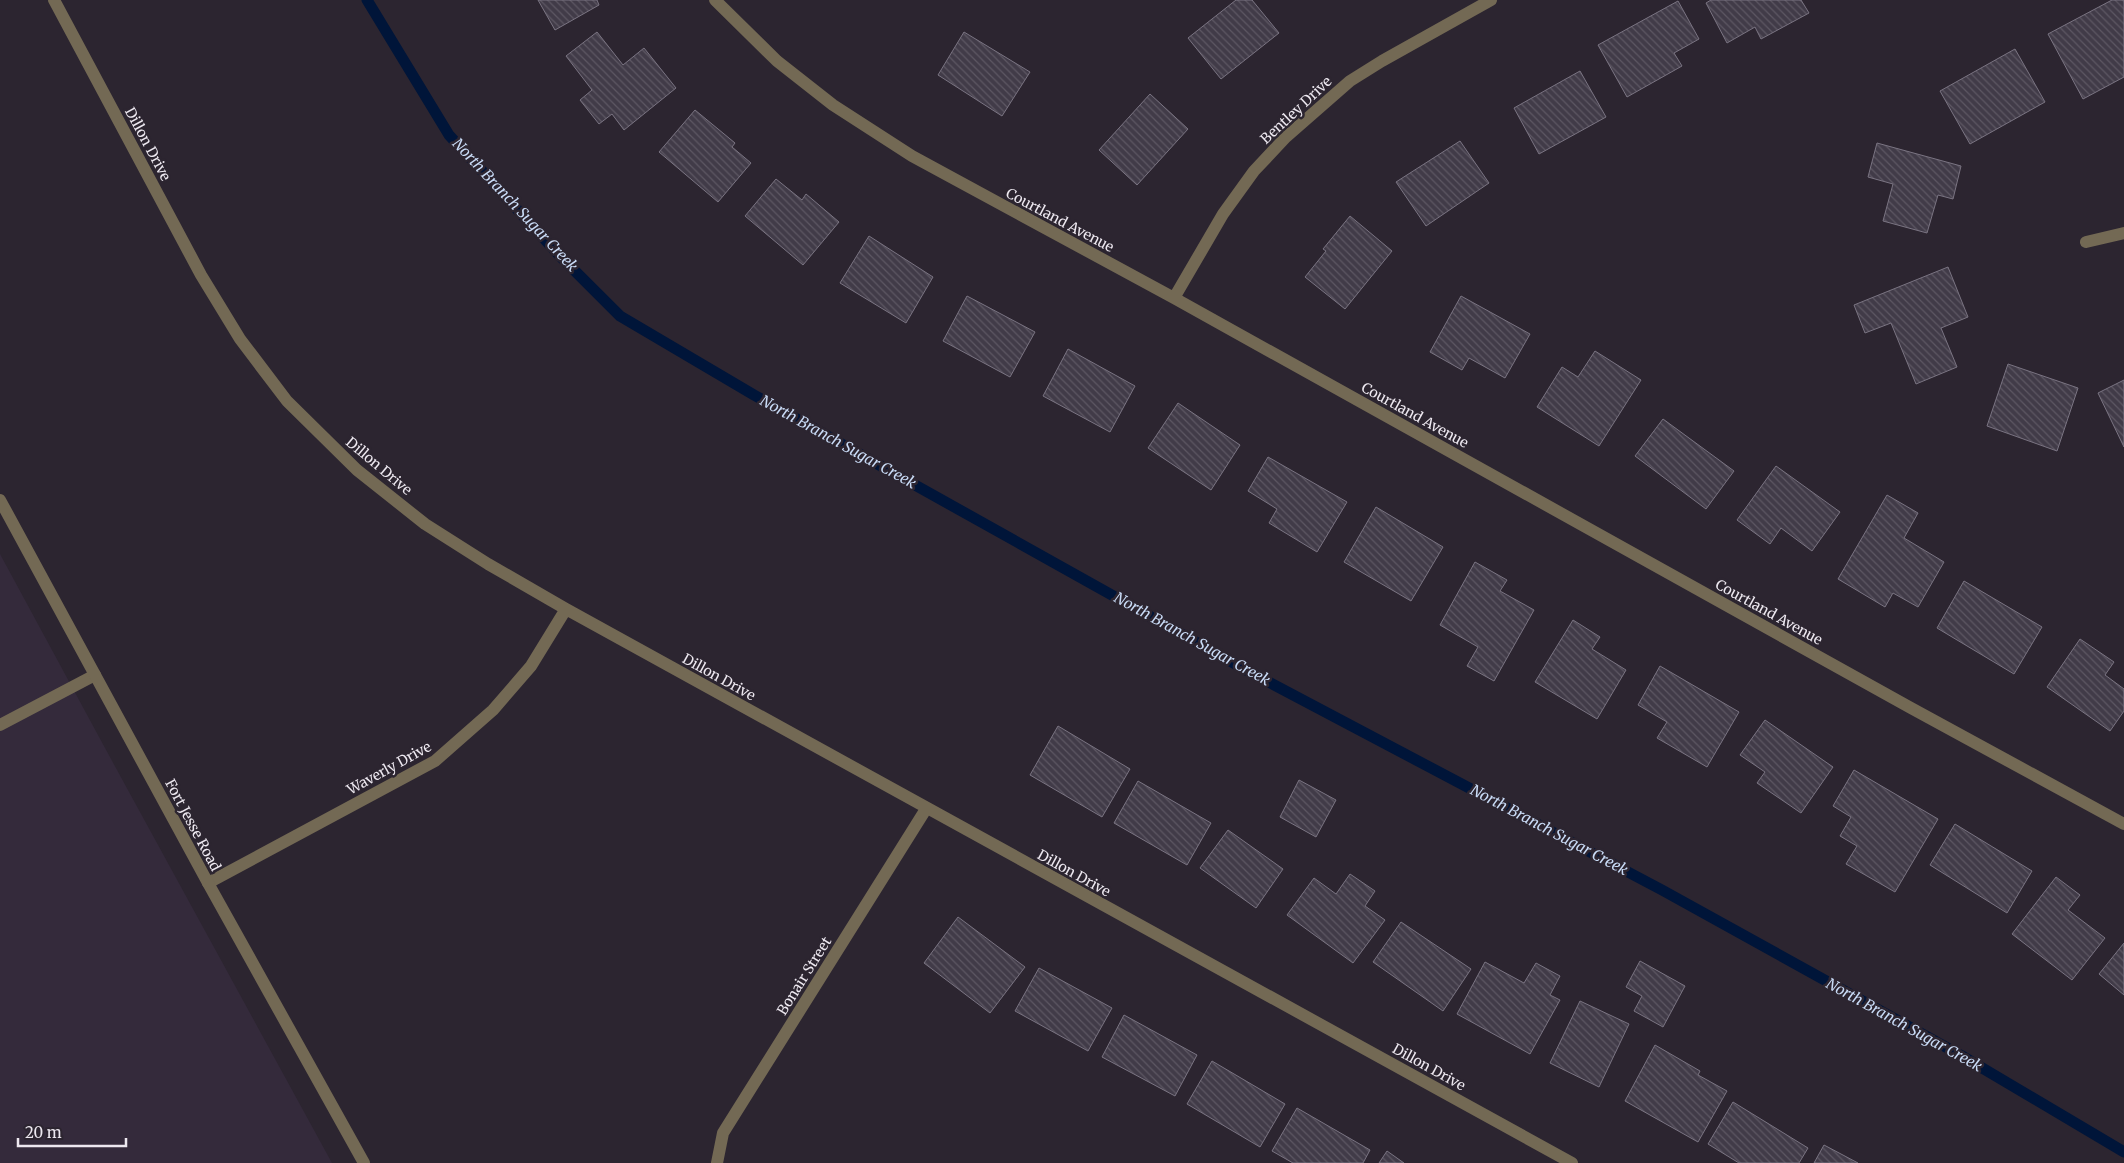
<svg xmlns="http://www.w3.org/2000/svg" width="2124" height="1163" font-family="Merriweather,serif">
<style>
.built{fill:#342a3b}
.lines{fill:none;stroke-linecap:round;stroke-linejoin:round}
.stream{stroke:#001539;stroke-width:11}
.building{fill:url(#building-back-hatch);stroke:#7a7482}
.service{stroke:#736954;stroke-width:12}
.minor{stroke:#736954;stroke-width:12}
.tertiary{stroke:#736954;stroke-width:12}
.labels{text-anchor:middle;stroke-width:5;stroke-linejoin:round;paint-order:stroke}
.street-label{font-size:14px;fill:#ede8f0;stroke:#2c2530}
.water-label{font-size:15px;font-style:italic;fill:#c9dbf6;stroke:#2c2530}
</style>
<defs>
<pattern id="building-back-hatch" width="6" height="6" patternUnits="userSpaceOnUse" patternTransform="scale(1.25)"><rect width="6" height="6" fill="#413b48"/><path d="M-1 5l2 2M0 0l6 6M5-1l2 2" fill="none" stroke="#5d5763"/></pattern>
</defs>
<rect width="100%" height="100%" fill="#2c2530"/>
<path class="built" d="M0,554L111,759L332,1163H0Z"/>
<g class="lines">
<path class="stream" d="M367,0L449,135L560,256L620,316L754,395L1246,670L1662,890L1962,1056L2124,1152"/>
</g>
<path class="building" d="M538,0H597L599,5L555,30Z
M1236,0H1252L1279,33L1221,79L1188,38Z
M1711,0H1801L1809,13L1761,39L1755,27L1727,43L1706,3Z
M2112,0H2124V77L2083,99L2048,34Z
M1678,1L1699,39L1674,53L1682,66L1627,97L1598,45Z
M597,32L623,65L644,48L676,88L624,130L612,114L599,124L580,100L592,90L566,56Z
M964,32L1030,72L1002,116L938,75Z
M2015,49L2045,102L1970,144L1940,91Z
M1580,71L1606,117L1539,154L1514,108Z
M1150,94L1188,129L1137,185L1099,150Z
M695,110L735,143L732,147L751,163L718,202L659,152Z
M1460,141L1489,183L1426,226L1396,182Z
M1877,143L1961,166L1953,199L1938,195L1927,233L1883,221L1893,184L1868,177Z
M776,179L802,200L806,194L839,222L803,265L745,216Z
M1350,216L1392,251L1345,309L1305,277L1326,251L1323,249Z
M869,236L933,277L906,323L840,283Z
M1948,267L1968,317L1941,328L1957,367L1916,384L1891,323L1865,333L1854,305Z
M967,296L1035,332L1010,377L943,341Z
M1461,296L1530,334L1505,378L1469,358L1462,370L1430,352Z
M1068,349L1135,386L1110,432L1043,396Z
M1595,351L1641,380L1599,446L1537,407L1562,367L1578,377Z
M2008,364L2078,388L2057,451L1987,426Z
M2124,380V447L2098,393Z
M1178,403L1240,445L1211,490L1148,448Z
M1663,419L1734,471L1706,509L1635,456Z
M1268,457L1347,502L1317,552L1269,523L1277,509L1248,491Z
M1776,466L1840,512L1812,551L1781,528L1770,544L1737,520Z
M1887,495L1918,513L1904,538L1944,562L1918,607L1893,593L1885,607L1838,579Z
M1376,507L1443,547L1411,601L1344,562Z
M1475,562L1507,580L1500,591L1534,610L1494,681L1467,666L1478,647L1440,625Z
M1964,581L2042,627L2014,674L1937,628Z
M1573,620L1600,637L1592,649L1626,670L1597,719L1535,682Z
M2080,639L2114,662L2105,675L2124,689V711L2110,731L2047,687Z
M1660,666L1739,712L1707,767L1657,738L1667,722L1638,705Z
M1765,720L1833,767L1801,813L1757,783L1765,772L1740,755Z
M1058,726L1130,769L1102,817L1030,775Z
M1854,770L1938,819L1895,892L1846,864L1857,846L1840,836L1851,817L1833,806Z
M1299,780L1336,800L1316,837L1280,817Z
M1138,781L1211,823L1187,865L1114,823Z
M1955,824L2032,871L2007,913L1930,865Z
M1228,830L1283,869L1256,908L1200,868Z
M1350,874L1375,891L1365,906L1385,920L1353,963L1287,915L1314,878L1336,894Z
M2056,877L2080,895L2068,910L2105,938L2072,980L2012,934Z
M958,917L1025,967L990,1013L924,963Z
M1401,922L1471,969L1443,1011L1373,962Z
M2124,943V995L2099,974Z
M1640,961L1685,986L1663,1027L1634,1011L1642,996L1626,987Z
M1485,962L1524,983L1536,963L1560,976L1550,995L1560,1000L1530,1054L1457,1014Z
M1039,968L1112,1008L1088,1051L1015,1011Z
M1580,1001L1629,1024L1599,1087L1550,1063Z
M1124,1015L1197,1055L1175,1096L1102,1057Z
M1655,1045L1700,1071L1698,1075L1727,1091L1698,1142L1625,1101Z
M1212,1061L1285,1104L1260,1147L1187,1104Z
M1733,1102L1808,1148L1799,1163H1739L1708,1144Z
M1297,1108L1370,1150L1363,1163H1293L1272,1151Z
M1824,1145L1858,1163H1814Z
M1387,1151L1404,1163H1379Z"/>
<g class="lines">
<path class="service" d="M0,725L95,675"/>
<path class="minor" d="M54,0L201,275L240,339L287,401L357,470L425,524L488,564L566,609L1572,1163
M715,0L777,61L833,105L912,156L1174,298L1911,708L2124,824
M2086,242L2124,233
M1174,298L1223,214L1254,171L1286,137L1350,81L1382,61L1491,0
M208,883L435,761L493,710L531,666L566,609
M717,1163L723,1133L926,809"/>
<path class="tertiary" d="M0,500L208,883L364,1163"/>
</g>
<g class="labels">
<g class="street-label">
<text transform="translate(1296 110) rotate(-43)" y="5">Bentley Drive</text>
<text transform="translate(148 144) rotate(62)" y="5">Dillon Drive</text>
<text transform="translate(1060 220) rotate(28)" y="5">Courtland Avenue</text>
<text transform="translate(1415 415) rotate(29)" y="5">Courtland Avenue</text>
<text transform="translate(379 466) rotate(40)" y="5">Dillon Drive</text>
<text transform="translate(1769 612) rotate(29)" y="5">Courtland Avenue</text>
<text transform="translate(719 677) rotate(29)" y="5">Dillon Drive</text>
<text transform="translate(389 768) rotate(-29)" y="5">Waverly Drive</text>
<text transform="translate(193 825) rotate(62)" y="5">Fort Jesse Road</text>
<text transform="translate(1074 873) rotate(29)" y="5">Dillon Drive</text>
<text transform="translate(804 976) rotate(-58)" y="5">Bonair Street</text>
<text transform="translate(1429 1067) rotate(29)" y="5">Dillon Drive</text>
</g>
<g class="water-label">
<text transform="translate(515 205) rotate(47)" y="5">North Branch Sugar Creek</text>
<text transform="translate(838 442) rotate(29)" y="5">North Branch Sugar Creek</text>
<text transform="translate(1192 639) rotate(29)" y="5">North Branch Sugar Creek</text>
<text transform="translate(1549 830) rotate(28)" y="5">North Branch Sugar Creek</text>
<text transform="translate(1904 1025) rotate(29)" y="5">North Branch Sugar Creek</text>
</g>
</g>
<path d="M18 1138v8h108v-8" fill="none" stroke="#ede8f0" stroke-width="2.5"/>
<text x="25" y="1138" font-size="15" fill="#ede8f0" stroke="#2c2530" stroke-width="4" paint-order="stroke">20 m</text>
</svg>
